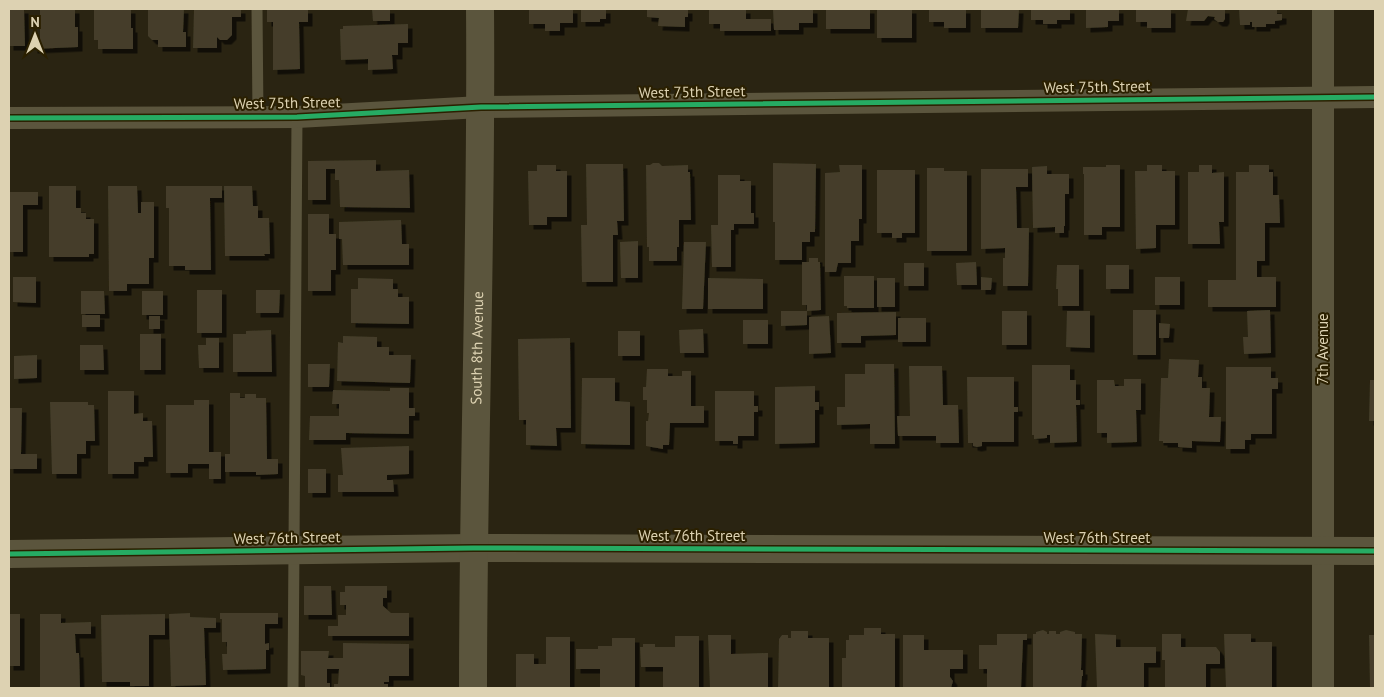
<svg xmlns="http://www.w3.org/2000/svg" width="1384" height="697" font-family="'PT Sans',sans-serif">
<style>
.building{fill:#443e2a;filter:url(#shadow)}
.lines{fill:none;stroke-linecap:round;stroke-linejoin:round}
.service{stroke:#5b553d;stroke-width:11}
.minor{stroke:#5b553d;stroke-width:22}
.tertiary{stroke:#5b553d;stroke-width:28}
.cycleway-casing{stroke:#2b2000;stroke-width:8}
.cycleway{stroke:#26ab63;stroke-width:5}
.labels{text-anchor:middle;stroke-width:4;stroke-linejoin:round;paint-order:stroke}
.street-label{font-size:15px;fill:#ddd2b2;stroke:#2b2000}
</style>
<defs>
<filter id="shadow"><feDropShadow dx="4.5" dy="4.5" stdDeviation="0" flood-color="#0009"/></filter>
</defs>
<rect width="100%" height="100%" fill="#2a2412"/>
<path class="building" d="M9,9H24L25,46H9Z
M40,9H75V27H78V47L33,49V38H40Z
M94,9H131V28H133V49H98V40H94Z
M148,9H184L183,32H186V47H158V40H152L148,36Z
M194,9H241V17H232V35L227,40H220L217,37V48H193Z
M267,9H308V22H299L300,69L273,70V22H267Z
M372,9H390V21H373Z
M529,9H573V23H560V31H545V24H529Z
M581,9H606V19H600V22H581Z
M647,9H688V17H685V27L658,26L659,18L647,17Z
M709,9H746V19H771V31H720V24H709Z
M773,9H813V23H799V30H774Z
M826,9H870V29H826Z
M877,9H912V38H877Z
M929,9H966V28H944V22H929Z
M981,9H1019L1018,28H981Z
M1031,9H1070V20H1057V24H1043V20H1031Z
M1086,9H1119V21H1108V27L1086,28Z
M1136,9H1171V28H1147V22H1136Z
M1188,9H1225V19L1223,22H1218L1214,19L1215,17L1208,16L1204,21H1186Z
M1239,9H1277V14H1282V20L1275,21V24H1266V27H1252V22H1250V25H1240Z
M408,24V43H398V55H392L393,69L368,70V59L341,60L340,29H343V26Z
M376,160V171L409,170L410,208L340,207L339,180H335V169H326V200H308V161Z
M653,163H659L662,166L688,165V172H690L691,220H679V247H677V261H649V247H647L646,165H650Z
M773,163L816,164L815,232H810V242H802V260H775V222H773Z
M586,164H623L624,221H617L618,235H613V282H582L581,225H587Z
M537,165H556V171H567V217H547V225H529L528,171H537Z
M839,165H862V219H859V241H851V263H838L836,272H825V173L840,172Z
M1106,165H1120V227H1102V235H1084V174H1083V167H1106Z
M1147,165H1162V171H1175V225H1156V248L1136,249L1135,171H1147Z
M1199,165H1212V173L1224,172V222H1219L1220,244H1188V172H1199Z
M1249,165H1269V172H1273V195H1279L1280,223H1265V261H1257V277H1276V307H1208V280H1236V172H1249Z
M1047,166V174H1069V194H1065V226H1064V233H1055V227L1033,228L1032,167Z
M927,168H944V171H967V251H927Z
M981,169H1028V187H1016L1017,228H1029L1028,286H1003V258H1005V248L981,249Z
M877,170H915V233H902V238H892V233H877Z
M718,175H740V181H751V213H754V224H734V230H731V267H712L711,225H718Z
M49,186H76V208H81V213H86V219H94V254H89V257H49Z
M108,186H137L138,213H141V202H154V258H149V284H127V291H109Z
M166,186H222V198H210L211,270H185V266H169V208H166Z
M224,186H252L253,206H258V218H269L270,254H264L265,256H225Z
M9,192H38V205H23V252H9Z
M308,214H329V234H336V270H331V291H308Z
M401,220L402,244H409V265H343L342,239H339V222Z
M638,241V278H621L620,242Z
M684,242H706L703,309H682Z
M809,258H818V262H820L821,310L807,311V305H802V262H809Z
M976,262L977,285H957L956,263Z
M904,263H924V286H904Z
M1057,265H1079V306H1058V289H1056Z
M1106,265H1129V289H1106Z
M844,276H874V308H847V306H844Z
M13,277H36V303L13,302Z
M981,277L992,278L991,290H981Z
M1155,277H1180V305H1155Z
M358,278L393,279V289H398V297H409V324L351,323V289H358Z
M708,278L763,279V309H708Z
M877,278H895V307H877Z
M197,290H222V333H197Z
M256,290H280L279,313H256Z
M81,291H104L105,314H81Z
M142,291H163V315H142Z
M1133,310H1156V355H1133Z
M1270,310L1271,353L1244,354L1243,337H1248L1247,311Z
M781,311H807V325L781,326Z
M1002,311H1027V345H1002Z
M1067,311H1090V348L1066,347Z
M896,312V335L861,336V343H837V313Z
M82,315H100V327H82Z
M149,316H160V329H149Z
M829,316L831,353L809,354V317Z
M898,318H926V342H898Z
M743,320H768V344H743Z
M1159,323L1170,324L1169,338H1159Z
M703,329L704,353H680L679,330Z
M271,330L272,372H233V334H246V331Z
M618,331H640V356H618Z
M140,334H161V370H140Z
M343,336L377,337V347H389V355H411L410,383L337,381L338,342L343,343Z
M206,338H219V368H199L198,345H206Z
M570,338L571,428H556L557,446L526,445V420H519L518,339Z
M80,345H103L104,370H80Z
M37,355V378L14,379V356Z
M1169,359L1199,360L1198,377H1202V388H1210L1209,417H1221L1220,442L1192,441V448L1178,447V443H1163V441H1159L1161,378H1168Z
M308,364H330L329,387H308Z
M865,364H894L895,444H870V424L837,425V407H845V374H865Z
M1032,365H1070V380H1076V400H1080V405H1076L1077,442L1050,443V435H1047V438L1034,439V435H1032Z
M909,366H942L943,405H958L959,443H936V436H898L897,416H910Z
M1226,367H1271V378H1278V389H1272V434H1251V440H1245V449H1226Z
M647,369H668V376H682V371H691V406H704V423H670L669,445H663V449L646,446V421H648L649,413H647V400H643V387H646Z
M967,377H1014V407H1018V412H1014V442H982V446L977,447L973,446V443H968Z
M582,378H615V401L630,402V445L581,444Z
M1124,379H1141V410H1136L1137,442L1107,443V433H1097V380H1114L1115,386H1124Z
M1370,380H1375V421H1369Z
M815,386V402H819V410H815V443L775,444V387Z
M390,388H409V408H415V416H409V434L346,433V440H309L310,416H339V404H332L333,390L390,391Z
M108,391H134V414L143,413V421H152L153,457H144V462H134V474H108Z
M715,391H754V406H758V412H754V436H738V444H733V441H715Z
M230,393H240V398H245V394H256V398H266L267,459H278V474L256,475V472H225V454H230Z
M194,400H209V452H221V479H209V464H188V473H166V405H194Z
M50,402H88V405H94L95,441H86V454H77V474H52Z
M9,408H22L21,454H37V469H9Z
M409,446V474L387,475V480H393L394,492H338V475H343L341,448Z
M308,469H326V493H308Z
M304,586H331L332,615H304Z
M345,586H387V598H383V606L391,613H409V636H328V626H338V615H346V605H340V592H345Z
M190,613V617L216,618V628H204L206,685L171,686L169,614Z
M220,613H278V624H265V644L269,643V650H266V669L223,670L222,654H227V642H222V619H220Z
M9,614H20V666H9Z
M40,614H61V623L91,622V634H75L76,653H79L80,688H40Z
M165,614V635H149V686H130V682H102L101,615Z
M864,628H881V634H895V688H842V658H846V640H849V635H864Z
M1043,630L1047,632V634H1049V631H1056V634H1060V632L1066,630L1075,632V634H1082L1081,670H1083V676H1082L1081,688H1033V634H1036V632Z
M791,631H808V638H829V688H778L779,639L782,635H788V638H791Z
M997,634H1027V640H1023L1021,688H987V669H979V645H997Z
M1095,634L1116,635V647H1156V663H1144V688H1097Z
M1162,634H1181V647H1216L1220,652V664H1206V688H1165V660H1162Z
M1224,634H1251V642H1272V688H1226Z
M708,635H731V654L768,653V688H710Z
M903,635H924V650H963V669H950V677L953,681L951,688H903Z
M1369,635H1375V688H1370Z
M675,636H699V688H663V667H641L640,647H643V644H655V647H675Z
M546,637H570V687L516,688V654H534V664H546Z
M612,638H635V688H600V669H576V649H598V646H612Z
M343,643L409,644V676H389V682H384V684H388V688H334V684H338L339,669H327V683H330V688H305V676L301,675V651H329L328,658H343Z"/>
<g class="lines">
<path class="service" d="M257,9L258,117
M293,688L297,117"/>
<path class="minor" d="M9,118L297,117L481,107L1375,97
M1323,688V9"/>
<g class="tertiary">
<path d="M9,554L473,548L1375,551"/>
<path id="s1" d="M473,688C473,462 482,235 480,9"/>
</g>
<defs>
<path id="cycleway" d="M9,118L297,117L481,107L1375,97
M9,554L473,548L1375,551"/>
</defs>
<use href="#cycleway" class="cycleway-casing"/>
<use href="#cycleway" class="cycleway"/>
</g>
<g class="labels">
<g class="street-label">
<text transform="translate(1097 87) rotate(-1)" y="5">West 75th Street</text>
<text transform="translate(692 92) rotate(-1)" y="5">West 75th Street</text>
<text transform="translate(287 103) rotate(-1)" y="5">West 75th Street</text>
<text dy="5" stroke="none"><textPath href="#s1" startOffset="340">South 8th Avenue</textPath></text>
<text transform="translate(1323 349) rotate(-90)" y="5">7th Avenue</text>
<text x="692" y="541">West 76th Street</text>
<text transform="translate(287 538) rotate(-1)" y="5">West 76th Street</text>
<text x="1097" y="543">West 76th Street</text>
</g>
</g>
<rect width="1384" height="697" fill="none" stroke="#ddd2b2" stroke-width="20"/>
<g transform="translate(35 35)" stroke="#2b2000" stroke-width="4" paint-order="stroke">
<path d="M0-4L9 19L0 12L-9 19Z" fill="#ddd2b2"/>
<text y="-8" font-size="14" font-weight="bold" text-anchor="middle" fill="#ddd2b2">N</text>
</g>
</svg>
